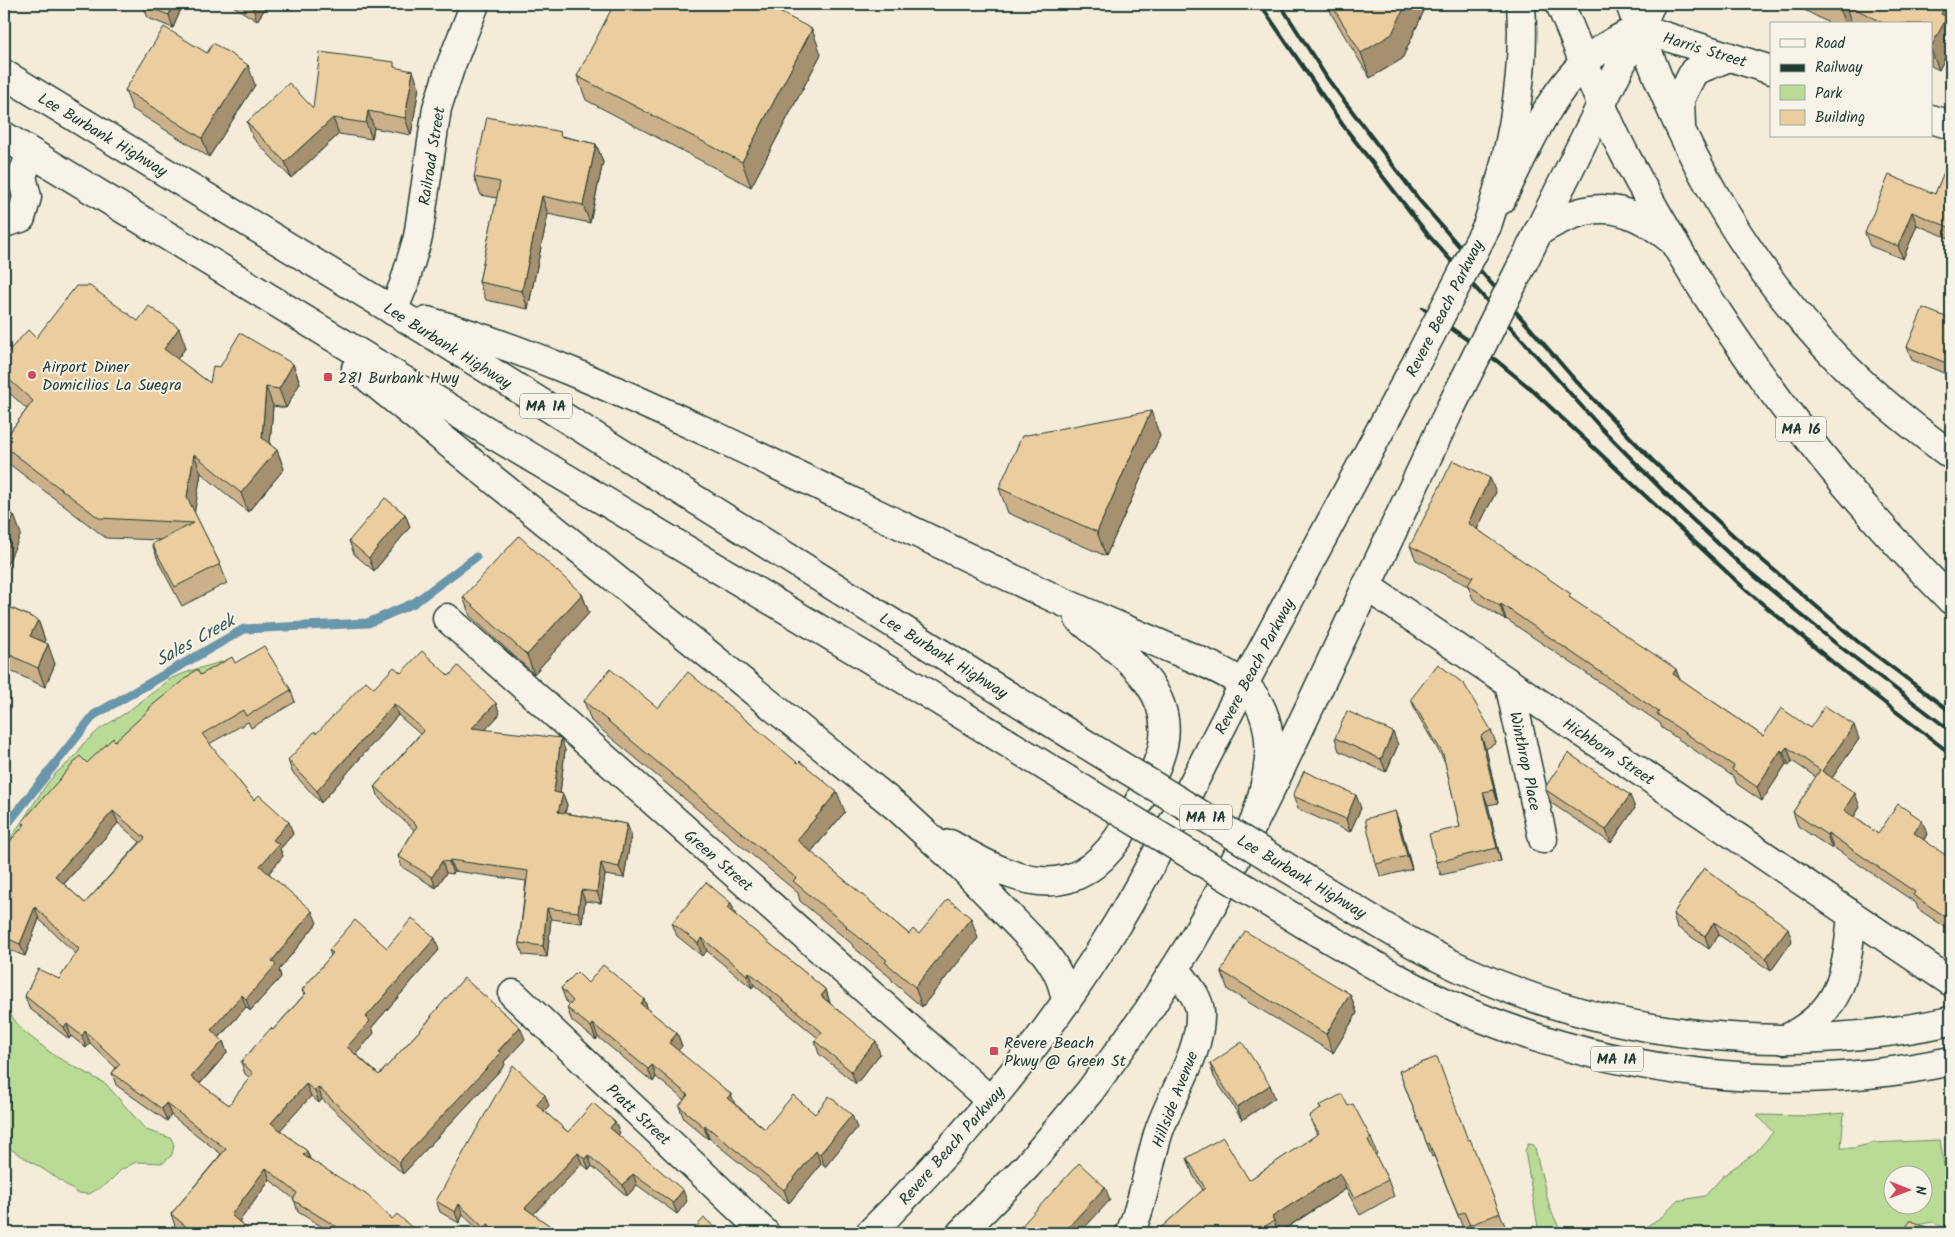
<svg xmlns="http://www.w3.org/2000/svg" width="1955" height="1237" font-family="Kalam,sans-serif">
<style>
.green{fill:#badb95;stroke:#6c8c64;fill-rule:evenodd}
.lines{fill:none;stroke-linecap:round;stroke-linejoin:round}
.stream{stroke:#6896aa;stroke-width:9}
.minor-casing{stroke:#1f3d34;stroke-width:31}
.major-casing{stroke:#1f3d34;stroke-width:31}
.highway-casing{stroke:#1f3d34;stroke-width:31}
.minor{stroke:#f7f3e8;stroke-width:28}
.major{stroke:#f7f3e8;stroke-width:28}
.highway{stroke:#f7f3e8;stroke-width:28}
.rail{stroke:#1f3d34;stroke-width:4}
.major-bridge-casing{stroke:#1f3d34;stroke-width:31;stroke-linecap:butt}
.highway-bridge-casing{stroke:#1f3d34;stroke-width:31;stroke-linecap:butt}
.major-bridge{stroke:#f7f3e8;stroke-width:28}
.highway-bridge{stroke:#f7f3e8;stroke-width:28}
.wall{fill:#cbb089;stroke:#1f3d34;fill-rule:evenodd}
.shaded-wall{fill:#a5906f;stroke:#1f3d34}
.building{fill:#eccd9f;stroke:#1f3d34;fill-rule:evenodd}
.poi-dot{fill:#d1495b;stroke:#f7f3e8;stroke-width:2}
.labels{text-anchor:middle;stroke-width:4;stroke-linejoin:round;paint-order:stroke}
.shield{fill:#f7f3e8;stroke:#60746a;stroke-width:1}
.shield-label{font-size:15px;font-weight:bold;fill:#1f3d34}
.street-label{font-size:16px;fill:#1f3d34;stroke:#f7f3e8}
.poi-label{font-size:16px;fill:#1f3d34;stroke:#f7f3e8;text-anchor:start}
.water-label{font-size:18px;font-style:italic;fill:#375b5b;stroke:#f7f3e8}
</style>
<rect width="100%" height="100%" fill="#f5ebd9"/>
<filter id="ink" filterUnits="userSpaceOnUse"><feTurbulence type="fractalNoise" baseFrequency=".02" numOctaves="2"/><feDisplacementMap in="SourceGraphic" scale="10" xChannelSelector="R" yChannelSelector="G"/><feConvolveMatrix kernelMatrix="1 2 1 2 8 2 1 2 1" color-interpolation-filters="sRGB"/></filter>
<g filter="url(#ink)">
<path class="green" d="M228,660L4,848L47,784L57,772L68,763L78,753L82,745L100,729L127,712L172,678L193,670Z
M4,1006L22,1030L55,1056L106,1084L146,1130L171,1138L174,1145L172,1155L163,1163L136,1162L121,1170L107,1184L89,1194L77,1193L54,1176L4,1145Z
M1844,1113L1841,1148H1854L1873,1143L1940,1140L1947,1184L1951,1191V1232L1933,1222L1890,1230L1885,1233H1636L1663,1216L1676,1201L1705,1196L1724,1175L1756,1152L1773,1132L1757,1115L1812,1116ZM1892,1174H1922V1204H1892Z
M1528,1144L1534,1145L1550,1209L1562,1233H1539L1525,1151Z"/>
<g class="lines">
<path class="stream" d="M4,828L94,715L244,629L368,623L414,603L476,557"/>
<defs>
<path id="minor" d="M1639,28L1771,70
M1931,119L1951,125
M4,223L21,218L27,197L22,176L31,153
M393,311L404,284L418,237L437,108L451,65L475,4
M1366,586L1951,982
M447,618L991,1101
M1509,683L1543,839
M513,994L765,1233
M1784,1040C1843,1010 1846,976 1852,915
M1130,1233C1144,1201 1148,1167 1158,1134C1170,1096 1202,1052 1200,1012C1199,996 1184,981 1176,969"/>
<path id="major" d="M1501,200C1523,156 1548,96 1584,63C1600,48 1620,38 1639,28
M1523,263L1651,4
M870,1233C964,1139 1048,1037 1117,924C1164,846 1202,763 1245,682C1301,578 1357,474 1413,369
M961,1233L1027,1166L1090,1091L1148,1011L1189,946L1215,901L1279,772L1451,407"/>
<path id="highway" d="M1560,4C1581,53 1599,105 1624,153C1710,317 1820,469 1951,600
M1630,4C1643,40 1657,77 1673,113C1711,197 1762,278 1825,346C1863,387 1906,422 1951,455
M4,74L425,330L1084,743
M1681,126L1680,99L1694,71L1729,57
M4,136L482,428L925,692L1066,779
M1487,226C1510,156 1526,78 1521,4
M1538,232C1588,201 1622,200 1669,238
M427,321C525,348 616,390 707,432C822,486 935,543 1050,596C1091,615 1133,632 1174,650C1196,659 1237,675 1251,692C1280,728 1269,777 1256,817
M356,368L899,809L962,867L1043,951C1056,967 1063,981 1066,1002
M950,844C1012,880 1070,909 1119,837C1133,811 1151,784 1160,756C1182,692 1122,654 1079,619
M1327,892C1372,919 1415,947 1462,969C1616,1040 1786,1056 1951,1021
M1309,927C1359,956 1409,987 1462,1010C1616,1075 1787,1096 1951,1061"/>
</defs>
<use href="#minor" class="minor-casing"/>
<use href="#major" class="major-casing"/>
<use href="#highway" class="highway-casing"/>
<use href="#minor" class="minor"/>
<use href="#major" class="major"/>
<use href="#highway" class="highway"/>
<path class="rail" d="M1260,4L1342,124L1429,236L1602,429L1677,505L1740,564L1834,642L1951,731
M1280,4L1327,78L1420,201L1575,380L1652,460L1734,536L1857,641L1951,712
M1423,308L1497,361L1531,389L1746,590L1842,670L1951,754"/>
<defs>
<path id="major-bridge" d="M1413,369L1487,226
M1451,407L1523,263"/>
<path id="highway-bridge" d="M1084,743L1327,892
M1066,779L1309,927"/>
</defs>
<use href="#major-bridge" class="major-bridge-casing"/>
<use href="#highway-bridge" class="highway-bridge-casing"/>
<use href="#major-bridge" class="major-bridge"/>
<use href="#highway-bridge" class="highway-bridge"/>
</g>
<path class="wall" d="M183,4L173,28L148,18L143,5Z
M230,4H268L257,21Z
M1328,4H1427L1402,59L1370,78L1332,15Z
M1793,4H1951V46L1939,70L1931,66V24H1831Z
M821,54L751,187L586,100L577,76Z
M396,68L419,87L411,135L374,128L372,139L339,134L291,178L253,138L247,122L313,108Z
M255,85L209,157L132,109L125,90Z
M562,136L596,144L603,162L590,223L548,214L528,309L486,300L479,282L497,198L481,195L474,177Z
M1951,158V239L1917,225L1903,259L1870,246L1865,233L1935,194Z
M1951,319V376L1912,360L1907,347Z
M138,321L186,347L177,359L210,383L220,367L293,364L300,383L286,408L273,406L270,445L277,450L284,469L248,512L201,473L194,512L220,564L227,583L182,606L159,563L152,544L160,540L106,538L8,463L4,452V440L27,409L4,388V356L36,338Z
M1160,436L1106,556L1008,513L999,488Z
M1496,492L1477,529L1680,679L1763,736L1810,728L1859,739L1832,778L1860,807L1854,817L1878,834H1927L1924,840L1951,931L1918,909L1916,903L1833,847L1832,849L1798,826L1793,812L1816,777L1792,761L1789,766L1786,764L1762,801L1737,784L1734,777L1662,728L1660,723L1506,619L1505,620L1473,599L1468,586L1416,560L1410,546Z
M405,514L410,527L374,571L354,554L349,541Z
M582,594L589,613L534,674L470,616L463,597Z
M4,605L38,620L45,640L43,642L55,664L45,687L4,668Z
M235,663L291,690L295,702L251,728L248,722L209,744L254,800L293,834L280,849L283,856L269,873L317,923L279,970L281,977L250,1011L246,1007L219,1038L223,1041L227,1053L200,1084L229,1105L250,1078L245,1074L241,1062L273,1030L304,995L302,990L331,956L329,950L387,948L439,950L372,1027L374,1033L356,1054L379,1075L431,1018V1016L525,1039L504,1062L505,1065L403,1174L322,1099L319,1103L311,1096L280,1130L307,1151L310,1159L392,1219L418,1233H332L298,1212L294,1199L270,1180L239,1222L252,1233H184L175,1226L171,1214L221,1154L171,1115L167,1121L116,1085L112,1073L116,1068L90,1043L86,1048L71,1036L69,1039L29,1008L25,996L59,979L76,954L39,919L25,956L4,948V848L24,826L22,822L87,763L200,675ZM118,823L140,842L85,903L64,884Z
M401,673L449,676L500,714L485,730L565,750L560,793L563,794L567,805L565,813L627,824L631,835L624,878L605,875L601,903L585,901L582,923L551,919L547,957L523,955L519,943L526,881L454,871L453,874L446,873L436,888L402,867L398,856L414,830L379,798L375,786L420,734L398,715L321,803L292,772L288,760L316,734L374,688Z
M1411,699L1491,730L1496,743L1486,749L1498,803L1488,805L1501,861L1441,875L1436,862L1460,827L1445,762L1416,712Z
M584,701L658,708L845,812L811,852L909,934L978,938L922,1007L893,982L891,978L853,947L852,944L800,901L798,893L591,721Z
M1335,738L1398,745L1386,772L1339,751Z
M1546,790L1635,808L1611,843L1551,803Z
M1293,796L1361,808L1350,832L1298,809Z
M1400,824L1412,869L1381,877L1376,864Z
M1704,868L1792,941L1771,971L1719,935L1709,949L1677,927L1673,914Z
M731,903L736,916L826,990L830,1003L880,1054L856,1084L819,1054L815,1041L818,1038L754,985L752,988L707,951L702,956L677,936L672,923Z
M1221,971L1350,994L1357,1013L1333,1053L1228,990Z
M588,983L644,999L648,1010L677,1033L682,1046L678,1050L735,1104L765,1129L815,1114L857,1128L825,1167L821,1164L789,1203L709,1138L708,1139L684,1119L679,1106L684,1100L656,1077L653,1082L598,1037L596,1040L572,1021L567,1008L570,1005L566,1001L561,988Z
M1210,1064L1275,1098L1242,1120L1214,1077Z
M1399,1071L1468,1140L1500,1213L1505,1226L1486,1233H1472L1469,1225L1463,1228L1434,1156L1432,1157Z
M549,1106L544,1111L568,1132L620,1133L618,1135L687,1201L677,1214L637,1185L627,1196L592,1166L589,1170L582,1164L533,1214L560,1233H482L463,1215L459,1223L440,1212L436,1201Z
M1319,1106H1348L1371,1138L1377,1154L1375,1155L1388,1180L1394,1196L1360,1215L1346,1189L1279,1233H1155L1203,1190L1193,1175L1187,1158L1249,1180L1317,1135L1309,1116L1321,1110Z"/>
<path class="shaded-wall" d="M173,4H183L173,28L169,15Z
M255,4H268L257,21L253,8Z
M1406,4H1427L1402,59L1370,78L1361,53Z
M1844,4H1845L1852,24H1845L1840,11Z
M1946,4H1951V46L1939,70L1931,50V47L1941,14Z
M812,29L821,54L751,187L742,162Z
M248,65L255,85L209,157L202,138Z
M413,71L419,87L411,135L405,118Z
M368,111L374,128L372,139L366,123Z
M333,118L339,134L291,178L285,162Z
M596,144L603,162L590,223L583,205Z
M542,196L548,214L528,309L522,291Z
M1912,212L1917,225L1903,259L1898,246Z
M179,328L186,347L171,368L164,349Z
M293,364L300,383L286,408L279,389Z
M266,387L273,406L269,457L262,438Z
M1151,411L1160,436L1106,556L1097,532Z
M277,450L284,469L248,512L241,493Z
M194,454L201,473L194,516L187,497Z
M1490,478L1496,492L1473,537L1468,523Z
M405,514L410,527L374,571L369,558Z
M14,515L21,534L4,572V537Z
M582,594L589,613L534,674L527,655Z
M1501,604L1506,619L1505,620L1500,606Z
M38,620L45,640L37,656L30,636Z
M48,644L55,664L45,687L38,668Z
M1676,669L1681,683L1673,674Z
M496,703L500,714L476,740L472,728Z
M394,704L398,715L321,803L317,791Z
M1854,725L1859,739L1827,785L1822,771Z
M1393,732L1398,745L1386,772L1381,759Z
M1481,736L1486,749L1498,803L1494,790Z
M561,738L565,750L559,803L554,792Z
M1787,747L1792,761L1789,766L1783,752Z
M1781,750L1786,764L1762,801L1757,787Z
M837,792L845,812L804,860L797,840Z
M1483,792L1488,805L1501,861L1497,848Z
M1855,793L1860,807L1849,824L1844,810Z
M563,794L567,805L563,823L558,812Z
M1356,795L1361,808L1350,832L1346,819Z
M1630,795L1635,808L1611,843L1606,830Z
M113,811L118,823L60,888L55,876Z
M1395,811L1400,824L1412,869L1407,856Z
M1922,820L1927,834L1919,847L1914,833Z
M289,822L293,834L280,849L283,856L265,878L260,866L273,840Z
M627,824L631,835L624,878L619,867Z
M1828,833L1833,847L1832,849L1827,835Z
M450,860L454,871L453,874L449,862Z
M442,861L446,873L436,888L432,877Z
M601,863L605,875L601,903L597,892Z
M581,890L585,901L582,923L578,912Z
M731,903L736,916L727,908Z
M35,907L39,919L25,956L20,944Z
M547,908L551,919L547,957L543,946Z
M1951,909V931L1946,917Z
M312,911L317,923L279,970L281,977L250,1011L246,999L272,961Z
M971,918L978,938L922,1007L915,987Z
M1714,922L1719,935L1709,949L1705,936Z
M1788,928L1792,941L1771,971L1766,958Z
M435,938L439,950L372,1027L374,1033L352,1059L347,1047L366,1017Z
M702,938L707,951L702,956L698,943Z
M749,972L754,985L752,988L747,975Z
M826,990L830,1003L821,996Z
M1350,994L1357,1013L1333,1053L1326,1034Z
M242,995L246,1007L215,1042L211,1030Z
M644,999L649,1012L641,1004Z
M67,1024L71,1036L69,1039L64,1027Z
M593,1024L598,1037L596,1040L591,1027Z
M520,1027L525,1039L504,1062L505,1065L403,1174L399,1162Z
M85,1031L90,1043L86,1048L82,1036Z
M677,1033L682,1046L674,1056L669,1043Z
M223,1041L227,1053L195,1089L191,1077Z
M876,1041L880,1054L856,1084L851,1071Z
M652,1065L656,1077L653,1082L648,1069Z
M306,1084L311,1096L276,1135L271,1123Z
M1270,1085L1275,1098L1242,1120L1237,1107Z
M318,1087L322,1099L319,1103L315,1091Z
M731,1094L736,1107L727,1098Z
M545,1095L549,1106L540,1115L536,1104Z
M166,1103L171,1115L167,1121L162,1109Z
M852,1115L857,1128L825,1167L820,1154Z
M615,1122L620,1133L615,1139L610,1128Z
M705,1125L709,1138L708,1139L704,1127Z
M307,1151L311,1163L303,1155Z
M816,1151L821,1164L789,1203L784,1190Z
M578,1153L582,1164L529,1219L525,1208Z
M588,1155L592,1166L589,1170L585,1159Z
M266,1168L270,1180L235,1227L231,1215Z
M1340,1173L1346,1189L1278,1233L1274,1221L1272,1217Z
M633,1174L637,1185L627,1196L623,1185Z
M1105,1187L1110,1200L1080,1233H1063Z
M683,1190L687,1201L677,1214L673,1203Z
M459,1204L463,1215L459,1223L455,1212Z
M488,1224L491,1233H486L484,1228Z"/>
<path class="building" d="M143,4H173L169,15L143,5Z
M246,4H255L253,8Z
M614,4H764L812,29L742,162L577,76Z
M1331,4H1406L1392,34L1361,53Z
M1827,4H1844L1840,11Z
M1846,4H1946L1941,14L1947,17L1931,47V24H1885Z
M164,27L207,53L213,43L248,65L202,138L125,90Z
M320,52L394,62V67L413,71L405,118L368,111L366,123L333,118L285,162L247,122L289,83L313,108Z
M487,117L561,132L560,136L596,144L583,205L542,196L522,291L479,282L500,182L474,177Z
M1950,157L1951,158V228L1912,212L1898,246L1865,233L1889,175L1935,194Z
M76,286H90L138,321L149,306L179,328L164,349L210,383L213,366L220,367L240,333L293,364L279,389L266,387L262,438L277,450L241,493L194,454L187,497L220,564L175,587L152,544L194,523L99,518L4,446V440L33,401L4,375V356L28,330L36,338Z
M1923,308L1951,319V365L1907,347Z
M1151,411L1097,532L999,488L1022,436Z
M1453,460L1490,478L1468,523L1571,594L1569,597L1676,669L1673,674L1763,736L1781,708L1810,728L1825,706L1854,725L1822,771L1855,793L1844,810L1878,834L1898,804L1922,820L1914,833L1951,859V909L1946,917L1913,895L1915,892L1828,833L1827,835L1793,812L1820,770L1787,747L1783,752L1781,750L1757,787L1732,770L1734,766L1657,714L1659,712L1501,604L1500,606L1468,585L1473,577L1410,546Z
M385,498L405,514L369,558L349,541Z
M4,511L14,515L4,537Z
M519,536L582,594L527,655L463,597Z
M4,605L38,620L30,636L48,644L38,668L4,652Z
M264,646L291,690L246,716L243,710L202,734L254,800L259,795L289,822L273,840L279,844L260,866L312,911L272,961L276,965L246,999L242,995L211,1030L223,1041L191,1077L229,1105L253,1073L241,1062L271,1028L273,1030L306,993L302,990L333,953L329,950L355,920L387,948L412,918L435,938L366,1017L370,1021L347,1047L379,1075L432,1017L431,1016L464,978L520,1027L498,1051L501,1053L399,1162L318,1087L315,1091L306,1084L271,1123L307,1151L303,1155L367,1195L392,1219L397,1214L418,1233H344L337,1227L293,1200L297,1193L266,1168L231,1215L252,1233H194L171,1214L226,1149L166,1103L162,1109L112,1073L120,1064L85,1031L82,1036L67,1024L64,1027L25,996L38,969L59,979L79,949L35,907L20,944L4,937V860L6,857L4,855V848L25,824L22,822L80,756L87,763L113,738L115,741L150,709L149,708L197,669L200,675L232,657L235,663ZM113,811L145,838L85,903L55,876Z
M422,651L449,676L458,666L496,703L472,728L561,738L554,792L563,794L558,812L627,824L619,867L601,863L597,892L581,890L578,912L547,908L543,946L519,943L528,871L450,860L449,862L442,861L432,877L398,856L417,826L375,786L424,730L394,704L317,791L288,760L315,731L316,734L366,681L374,688L394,667L401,673Z
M1438,664L1464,684L1491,730L1481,736L1494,790L1483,792L1497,848L1436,862L1429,834L1460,827L1443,754L1411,699Z
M610,669L658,708L688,672L798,763L800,761L837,792L797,840L909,934L913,929L919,934L948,899L971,918L915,987L885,962L887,960L846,927L847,926L793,881L796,878L584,701Z
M1347,711L1393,732L1381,759L1335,738Z
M1568,753L1630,795L1606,830L1546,790V786Z
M1304,771L1356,795L1346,819L1293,796Z
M1395,811L1407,856L1376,864L1365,819Z
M1704,868L1788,928L1766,958L1714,922L1705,936L1673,914Z
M706,882L731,903L727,908L826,990L821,996L876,1041L851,1071L815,1041L822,1032L749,972L747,975L702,938L698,943L672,923Z
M1245,931L1350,994L1326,1034L1221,971Z
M603,965L644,999L641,1004L677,1033L669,1043L731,1094L727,1098L765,1129L793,1095L815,1114L829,1096L852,1115L820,1154L816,1151L784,1190L705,1125L704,1127L679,1106L688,1095L652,1065L648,1069L593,1024L591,1027L567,1008L573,1001L561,988L577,972L588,983Z
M1242,1042L1270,1085L1237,1107L1210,1064Z
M1437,1057L1468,1140L1470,1139L1500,1213L1470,1225L1464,1212L1458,1215L1429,1143L1427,1144L1399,1071Z
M513,1065L545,1095L536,1104L568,1132L593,1103L615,1122L610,1128L683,1190L673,1203L633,1174L623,1185L588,1155L585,1159L578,1153L525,1208L560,1233H500L488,1224L484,1228L459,1204L455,1212L436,1201Z
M1342,1094L1348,1106L1353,1104L1371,1138L1368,1140L1388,1180L1354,1198L1340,1173L1272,1217L1274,1221L1253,1233H1155L1205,1188L1187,1158L1223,1137L1249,1180L1319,1133L1309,1116L1321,1109L1319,1106Z
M1948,1126L1951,1127V1168Z
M1079,1163L1105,1187L1063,1233H1015Z
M704,1218L722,1233H691Z
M1910,1220L1939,1233H1904Z
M635,1230L640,1233H633Z"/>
</g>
<g class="poi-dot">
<circle cx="32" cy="375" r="5"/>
<rect x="323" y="372" width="10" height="10" rx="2.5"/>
<rect x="989" y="1046" width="10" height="10" rx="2.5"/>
</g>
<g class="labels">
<g class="shield">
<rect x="520" y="393.5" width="52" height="25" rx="4"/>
<rect x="1776" y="416.5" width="50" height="25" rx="4"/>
<rect x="1180" y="804.5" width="52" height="25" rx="4"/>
<rect x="1591" y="1046.5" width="52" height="25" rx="4"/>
</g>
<g class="shield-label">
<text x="546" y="411">MA 1A</text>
<text x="1801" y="434">MA 16</text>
<text x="1206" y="822">MA 1A</text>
<text x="1617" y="1064">MA 1A</text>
</g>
<g class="street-label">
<text transform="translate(1705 49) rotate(17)" y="6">Harris Street</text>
<text transform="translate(103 134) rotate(31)" y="6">Lee Burbank Highway</text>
<text transform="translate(431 156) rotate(-81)" y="6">Railroad Street</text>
<text transform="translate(1444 308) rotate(-63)" y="6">Revere Beach Parkway</text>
<text transform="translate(448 345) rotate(32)" y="6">Lee Burbank Highway</text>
<text transform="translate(944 655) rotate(32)" y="6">Lee Burbank Highway</text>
<text transform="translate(1254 666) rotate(-62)" y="6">Revere Beach Parkway</text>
<text transform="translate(1609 751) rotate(34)" y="6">Hichborn Street</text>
<text transform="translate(1526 761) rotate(78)" y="6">Winthrop Place</text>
<text transform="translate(719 860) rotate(41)" y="6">Green Street</text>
<text transform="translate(1302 876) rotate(31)" y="6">Lee Burbank Highway</text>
<text transform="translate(1174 1099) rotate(-69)" y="6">Hillside Avenue</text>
<text transform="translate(639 1114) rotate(43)" y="6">Pratt Street</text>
<text transform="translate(951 1145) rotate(-49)" y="6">Revere Beach Parkway</text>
</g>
<g class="poi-label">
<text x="42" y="372">Airport Diner<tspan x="42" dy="18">Domicilios La Suegra</tspan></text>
<text x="338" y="383">281 Burbank Hwy</text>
<text x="1004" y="1048">Revere Beach<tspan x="1004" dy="18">Pkwy @ Green St</tspan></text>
</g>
<g class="water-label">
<text transform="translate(195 640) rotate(-29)" y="6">Sales Creek</text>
</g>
</g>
<rect width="1955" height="1237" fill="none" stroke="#f7f3e8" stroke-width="20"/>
<rect x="10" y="10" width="1935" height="1217" fill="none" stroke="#1f3d34" stroke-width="2" filter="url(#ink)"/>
<rect x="1770" y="22" width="162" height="115" fill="#f7f3e8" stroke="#a1aaa0"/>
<rect x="1780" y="39" width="25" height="8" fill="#f7f3e8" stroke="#a1aaa0"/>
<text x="1815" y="48" font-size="15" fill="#1f3d34">Road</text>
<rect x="1780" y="64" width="25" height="8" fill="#1f3d34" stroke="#a1aaa0"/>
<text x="1815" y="72" font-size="15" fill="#1f3d34">Railway</text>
<rect x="1780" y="85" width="25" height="15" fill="#badb95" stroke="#a1aaa0"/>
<text x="1815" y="98" font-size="15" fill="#1f3d34">Park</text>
<rect x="1780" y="110" width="25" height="15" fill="#eccd9f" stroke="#a1aaa0"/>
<text x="1815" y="122" font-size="15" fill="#1f3d34">Building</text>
<g transform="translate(1908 1190) rotate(91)"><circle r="24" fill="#f7f3e8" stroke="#a1aaa0"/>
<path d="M0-4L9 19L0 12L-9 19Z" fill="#d1495b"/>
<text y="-8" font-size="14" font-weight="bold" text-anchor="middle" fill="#1f3d34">N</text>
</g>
</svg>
